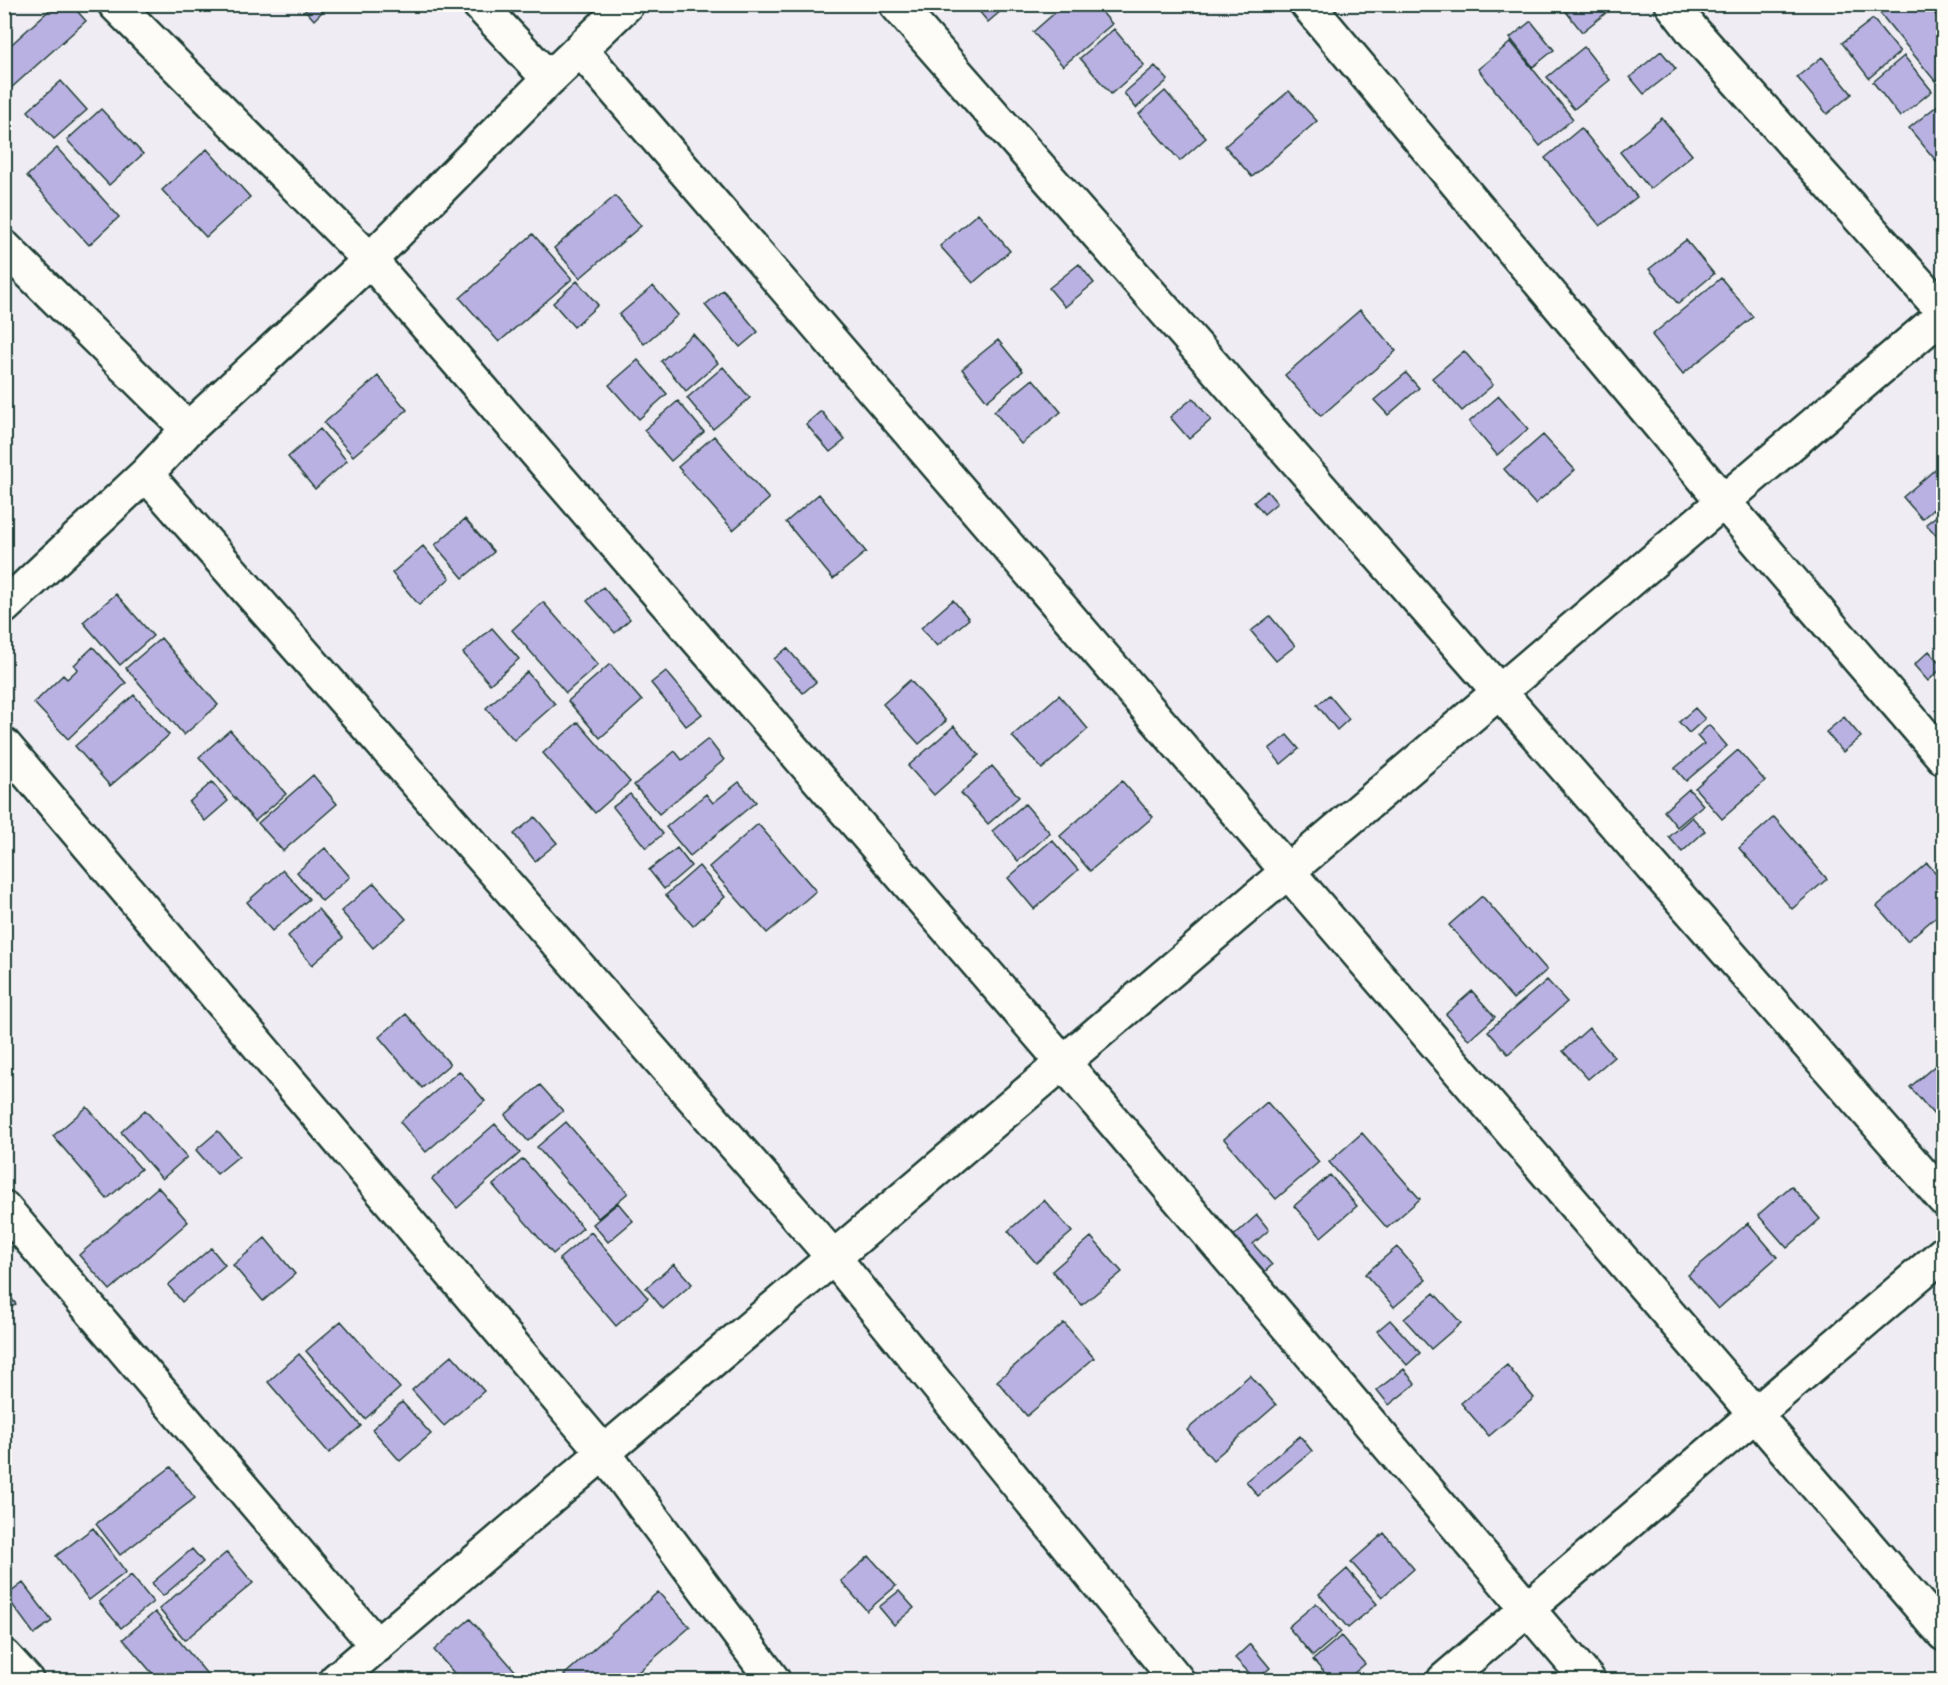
<svg xmlns="http://www.w3.org/2000/svg" width="1948" height="1685" font-family="'Gochi Hand',sans-serif">
<style>
.building{fill:#b9b1e2;stroke:#1f3d34;stroke-width:1.5}
.lines{fill:none;stroke-linecap:round;stroke-linejoin:round}
.street-casing{stroke:#1f3d34;stroke-width:38}
.street{stroke:#fdfcf7;stroke-width:33}
</style>
<rect width="100%" height="100%" fill="#efedf3"/>
<filter id="ink" filterUnits="userSpaceOnUse"><feTurbulence type="fractalNoise" baseFrequency=".0167" numOctaves="2"/><feDisplacementMap in="SourceGraphic" scale="12" xChannelSelector="R" yChannelSelector="G"/><feConvolveMatrix kernelMatrix="1 2 1 2 8 2 1 2 1" color-interpolation-filters="sRGB"/></filter>
<g filter="url(#ink)">
<path class="building" d="M56,4H71L86,21L10,89L4,83V51Z
M300,4H330L314,20Z
M973,4H1009L988,22Z
M1065,4H1095L1112,24L1063,66L1033,32Z
M1491,4H1509L1499,13Z
M1560,4H1617L1582,32Z
M1888,4H1927L1944,25V74L1935,81L1879,12Z
M1873,19L1900,52L1869,78L1842,43Z
M1531,21L1554,50L1533,67L1510,38Z
M1114,29L1144,65L1111,94L1080,58Z
M1511,42L1573,119L1540,146L1478,69Z
M1584,47L1610,80L1574,109L1547,77Z
M1661,51L1676,69L1644,94L1630,77Z
M1904,56L1932,91L1900,117L1873,82Z
M1822,57L1852,94L1827,114L1797,77Z
M1155,66L1168,80L1136,108L1124,93Z
M61,81L87,110L54,139L28,111Z
M1165,91L1206,138L1180,161L1139,114Z
M1289,91L1317,121L1252,177L1225,146Z
M1938,105L1944,112V156L1937,162L1909,128Z
M101,109L143,154L109,185L67,140Z
M1662,118L1692,155L1650,189L1620,152Z
M1581,128L1637,197L1600,226L1545,158Z
M57,148L119,217L89,245L27,176Z
M207,149L250,197L206,237L162,190Z
M615,196L641,226L580,278L554,248Z
M978,213L1010,251L973,283L940,246Z
M533,234L572,279L499,342L460,298Z
M1686,240L1714,274L1678,304L1649,269Z
M1079,264L1094,283L1065,307L1049,288Z
M1721,278L1753,317L1683,374L1652,335Z
M577,281L598,305L574,327L553,303Z
M653,286L678,315L644,344L619,315Z
M723,290L758,332L740,347L705,305Z
M1360,310L1396,351L1321,416L1285,375Z
M693,334L718,363L686,391L661,361Z
M998,340L1023,371L987,401L962,369Z
M1464,351L1493,385L1462,411L1432,378Z
M638,360L667,394L639,419L609,385Z
M723,367L750,398L713,429L687,398Z
M1406,373L1419,388L1388,415L1374,400Z
M378,376L407,410L353,456L324,423Z
M1033,379L1061,412L1021,444L994,411Z
M1499,396L1528,429L1497,455L1469,422Z
M1193,398L1211,420L1189,439L1170,417Z
M678,401L704,432L671,461L644,430Z
M821,411L845,440L830,452L806,424Z
M320,429L347,461L315,489L288,457Z
M1543,435L1575,470L1535,504L1504,469Z
M714,436L769,499L733,530L678,467Z
M1939,466L1944,471V500L1922,519L1903,497Z
M1267,491L1277,503L1264,514L1254,502Z
M819,494L866,552L833,579L786,522Z
M1944,510V544L1926,524Z
M465,519L494,552L463,578L435,545Z
M423,546L450,578L419,605L392,573Z
M603,587L630,619L615,633L587,601Z
M116,594L153,636L120,665L83,622Z
M953,600L969,619L937,646L921,628Z
M543,602L598,665L566,693L512,630Z
M1270,616L1295,646L1276,661L1251,631Z
M492,628L519,659L490,684L463,653Z
M161,638L218,705L184,735L126,668Z
M93,647L126,683L68,739L34,703L63,675L67,679L78,669L74,665Z
M787,648L816,682L803,693L774,659Z
M1929,651L1943,667L1928,681L1914,665Z
M610,664L642,701L600,738L568,701Z
M666,671L702,714L686,726L651,683Z
M527,672L555,704L514,740L486,708Z
M910,680L946,721L919,744L883,704Z
M134,695L169,735L110,786L75,746Z
M1059,695L1088,729L1042,769L1012,736Z
M1329,695L1349,719L1337,730L1317,705Z
M1695,708L1705,719L1689,733L1679,722Z
M1844,717L1861,737L1843,752L1826,732Z
M578,722L630,782L595,813L543,753Z
M1709,725L1727,746L1686,781L1675,768L1704,744L1697,736Z
M954,726L979,755L934,795L908,766Z
M230,730L286,794L255,821L199,757Z
M1287,735L1299,749L1281,764L1269,749Z
M708,739L724,760L659,814L634,785L675,751L682,760Z
M1738,750L1765,781L1722,819L1695,788Z
M992,766L1019,797L988,824L961,793Z
M313,775L337,804L283,851L258,823Z
M1122,781L1153,817L1090,871L1060,836Z
M212,782L228,801L205,821L189,802Z
M739,782L756,802L690,856L666,827L706,794L713,803Z
M1689,789L1703,805L1677,827L1664,811Z
M630,794L663,834L646,848L613,807Z
M1025,804L1050,833L1018,861L992,831Z
M535,817L557,843L535,861L514,834Z
M1692,817L1705,831L1682,852L1669,837Z
M1774,817L1827,879L1792,909L1739,848Z
M758,824L816,891L767,933L709,867Z
M1052,840L1078,870L1034,909L1008,878Z
M325,848L350,877L322,901L297,872Z
M677,848L691,866L664,889L649,870Z
M1927,863L1944,882V910L1907,941L1877,906Z
M699,866L725,897L693,926L666,895Z
M283,870L309,899L272,931L247,902Z
M374,883L406,919L373,948L341,911Z
M1482,896L1547,970L1513,999L1449,925Z
M318,909L343,938L312,965L288,936Z
M1547,980L1567,1002L1508,1054L1488,1031Z
M1472,991L1495,1017L1469,1040L1446,1014Z
M406,1014L450,1064L422,1088L379,1037Z
M1589,1028L1614,1057L1588,1079L1563,1051Z
M1944,1058V1121L1941,1123L1910,1087Z
M459,1071L485,1101L426,1152L400,1122Z
M540,1085L563,1111L528,1141L505,1115Z
M1267,1102L1319,1162L1276,1199L1224,1139Z
M87,1107L141,1169L107,1199L53,1136Z
M145,1110L187,1157L162,1179L121,1132Z
M566,1122L628,1193L598,1218L537,1147Z
M495,1124L520,1153L457,1208L432,1179Z
M218,1131L239,1156L217,1174L196,1150Z
M1362,1133L1420,1199L1387,1228L1329,1162Z
M523,1159L583,1228L553,1254L493,1185Z
M1330,1175L1357,1206L1321,1237L1294,1206Z
M1791,1186L1820,1219L1787,1248L1758,1215Z
M158,1187L188,1222L110,1290L79,1255Z
M1044,1200L1072,1232L1036,1263L1008,1231Z
M618,1203L633,1221L608,1242L593,1224Z
M1257,1215L1269,1230L1253,1244L1272,1265L1260,1276L1229,1240Z
M1748,1223L1777,1257L1718,1309L1688,1275Z
M591,1232L648,1298L616,1326L559,1259Z
M1091,1237L1122,1272L1082,1305L1052,1271Z
M265,1238L295,1274L263,1301L233,1265Z
M1397,1247L1426,1280L1394,1307L1365,1274Z
M211,1248L225,1265L182,1302L168,1285Z
M674,1264L692,1284L663,1309L646,1288Z
M4,1290L16,1304L4,1313Z
M1434,1293L1461,1323L1431,1349L1404,1319Z
M1390,1320L1420,1353L1407,1365L1377,1331Z
M341,1321L400,1388L365,1419L306,1351Z
M1064,1323L1094,1358L1027,1416L997,1381Z
M299,1354L361,1426L329,1453L268,1382Z
M452,1355L484,1391L444,1426L412,1390Z
M1507,1365L1534,1398L1489,1436L1461,1403Z
M1404,1369L1415,1384L1389,1405L1377,1390Z
M1250,1375L1276,1405L1213,1460L1187,1430Z
M402,1402L431,1434L400,1461L372,1429Z
M1300,1436L1312,1451L1258,1496L1246,1481Z
M171,1467L195,1498L120,1555L96,1524Z
M93,1528L126,1572L89,1600L56,1556Z
M1384,1533L1414,1569L1382,1597L1351,1562Z
M192,1549L203,1562L163,1596L152,1583Z
M227,1552L253,1583L185,1640L159,1609Z
M869,1556L896,1586L867,1611L841,1581Z
M1347,1569L1377,1604L1348,1628L1319,1594Z
M131,1575L153,1602L121,1628L99,1602Z
M23,1583L52,1621L34,1634L6,1596Z
M899,1591L914,1608L894,1625L879,1607Z
M658,1592L690,1627L629,1680H569L564,1675Z
M1316,1603L1341,1632L1313,1656L1288,1627Z
M155,1612L212,1680H158L123,1639Z
M470,1619L523,1680H460L434,1650Z
M1341,1636L1365,1664L1346,1680H1331L1313,1660Z
M1250,1644L1270,1668L1256,1680L1235,1658Z"/>
<g class="lines">
<defs>
<path id="street" d="M115,4L370,260L1063,1062L1588,1680
M479,4L549,79
M896,4L1944,1199
M1307,4L1723,501L1944,758
M1672,4L1692,30L1944,312
M580,49L1944,1634
M4,247L188,429
M146,474L834,1258L1177,1680
M4,607L146,474L188,429L370,260L549,79L627,4
M4,745L604,1453L773,1680
M4,1208L377,1646
M4,1656L26,1680
M336,1680L1944,314
M1444,1680L1944,1253"/>
</defs>
<use href="#street" class="street-casing"/>
<use href="#street" class="street"/>
</g>
</g>
<rect width="1948" height="1685" fill="none" stroke="#fdfcf7" stroke-width="24"/>
<rect x="12" y="12" width="1924" height="1661" fill="none" stroke="#1f3d34" stroke-width="2" filter="url(#ink)"/>
</svg>
